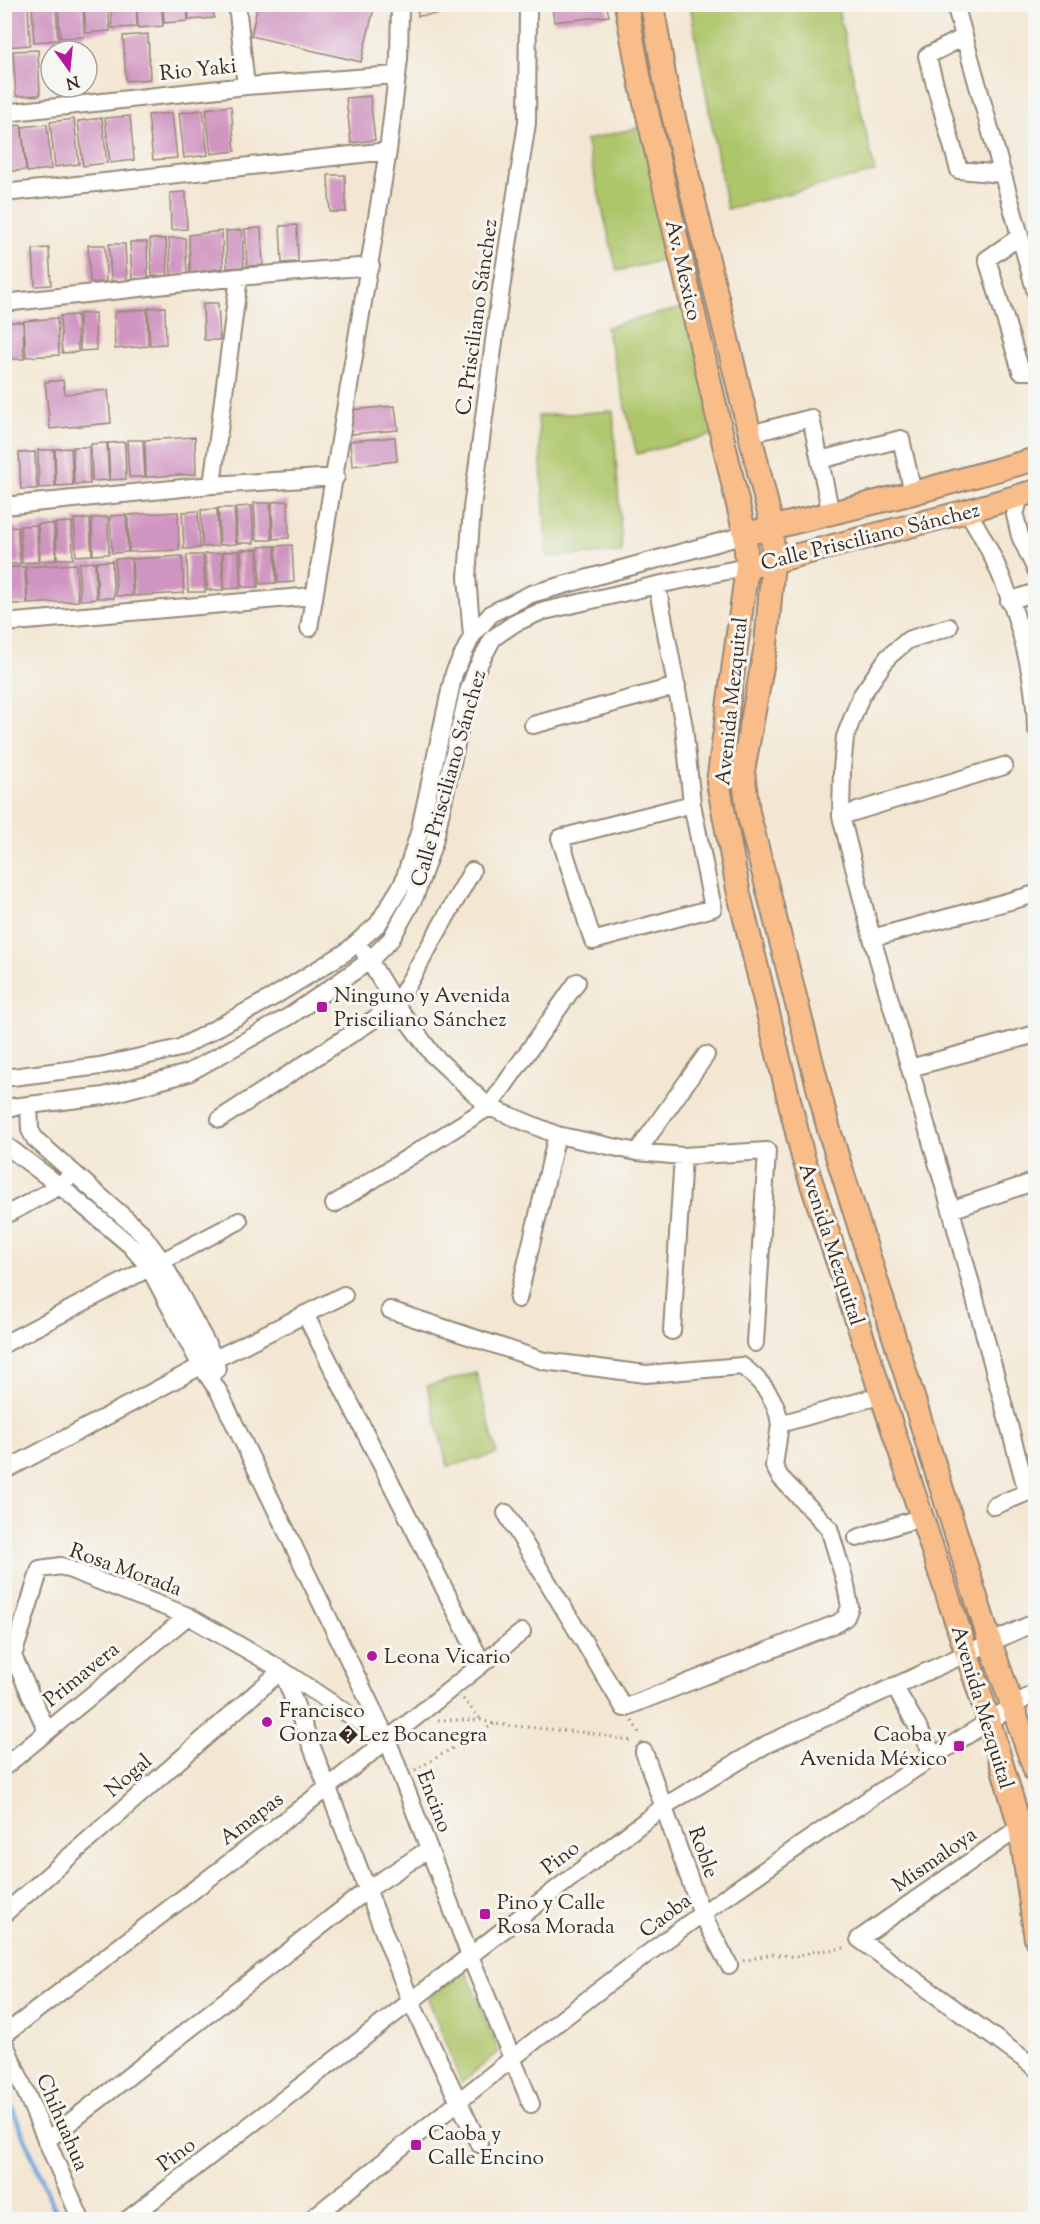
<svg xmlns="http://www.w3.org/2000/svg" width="1040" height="2224" font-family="'Sorts Mill Goudy',serif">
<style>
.green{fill:#aec66b;stroke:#747844;stroke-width:1.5}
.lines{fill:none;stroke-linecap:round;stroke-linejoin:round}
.stream{stroke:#70a6dd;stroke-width:5}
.building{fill:#d094c1}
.minor-casing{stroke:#978878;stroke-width:20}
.major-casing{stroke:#978878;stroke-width:26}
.path{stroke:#978878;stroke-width:3;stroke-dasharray:1.5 4.5;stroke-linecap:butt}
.minor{stroke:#fff;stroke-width:16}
.major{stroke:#f8bd89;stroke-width:22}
.poi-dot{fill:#b5179e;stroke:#f6f6f2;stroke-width:2}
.labels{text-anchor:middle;stroke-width:6;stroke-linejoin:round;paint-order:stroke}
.street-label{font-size:21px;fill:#3b2a1e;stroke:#f6f6f2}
.poi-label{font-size:21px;fill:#3b2a1e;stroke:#f6f6f2;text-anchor:start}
</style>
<rect width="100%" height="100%" fill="#f6f6f2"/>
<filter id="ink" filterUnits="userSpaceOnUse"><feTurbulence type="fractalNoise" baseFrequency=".0167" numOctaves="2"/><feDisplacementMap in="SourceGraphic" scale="12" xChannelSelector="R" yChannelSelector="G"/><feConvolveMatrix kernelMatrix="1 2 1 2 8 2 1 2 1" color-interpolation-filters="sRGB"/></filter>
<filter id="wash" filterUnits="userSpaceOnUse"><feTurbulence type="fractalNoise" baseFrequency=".008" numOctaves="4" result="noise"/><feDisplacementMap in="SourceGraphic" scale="24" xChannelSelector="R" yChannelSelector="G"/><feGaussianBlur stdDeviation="1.35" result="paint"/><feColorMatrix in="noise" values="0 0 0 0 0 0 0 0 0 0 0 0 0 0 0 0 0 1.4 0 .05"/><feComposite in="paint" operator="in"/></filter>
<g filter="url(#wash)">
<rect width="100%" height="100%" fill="#f3e7d3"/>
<path class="green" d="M690,5H837L875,172L727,209Z
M645,126L676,257L617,271L586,140Z
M689,306L720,433L637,454L606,327Z
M613,411L622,552L547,557L538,416Z
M476,1373L497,1454L448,1466L427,1386Z
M464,1966L499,2052L461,2083L428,1998Z"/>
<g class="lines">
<path class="stream" d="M4,2089L59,2220"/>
</g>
<g id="blocks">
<path class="building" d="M4,4H28L30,45L6,47Z
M32,4H56L58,40L34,42Z
M58,4H83L84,37L60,38Z
M84,4H108L110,31L86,33Z
M111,4H136L137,27L112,28Z
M137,4H161L163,26L138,28Z
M163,4H187L188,21L164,23Z
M188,4H213L214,18L189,20Z
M258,4H375L361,62L251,36Z
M417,4H462L463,12L418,16Z
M552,4H606L609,16L554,22Z
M148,34L150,79L126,81L123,36Z
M38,50L40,95L16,96L13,51Z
M4,61H6L8,96L4,97Z
M370,96L375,140L351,143L346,98Z
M231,106L235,151L211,154L206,109Z
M203,110L208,155L184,158L179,113Z
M172,113L177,158L153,160L148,115Z
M130,116L134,160L110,163L105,118Z
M102,118L107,163L83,166L78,121Z
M74,119L79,164L55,167L50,122Z
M47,124L51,169L27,172L22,127Z
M21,125L26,170L4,172V127Z
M328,175H345L346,212H330Z
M186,192L187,229L171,230L170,193Z
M297,225L298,262L282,263L280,226Z
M261,228L263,265L247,266L245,229Z
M242,230L244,267L227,268L226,231Z
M222,231L223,268L190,273L189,235Z
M169,238H185L187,275H171Z
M150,239H166L168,276H152Z
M130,242H147L148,279H132Z
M109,244H125L127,281H111Z
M88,245H105L106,282H90Z
M49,248L51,285L35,286L33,249Z
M4,254H9L11,289H4Z
M203,303H218L220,340H204Z
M165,307L166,344L150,345L148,308Z
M147,309L148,346L115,349L114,312Z
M95,313L96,350L80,351L79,314Z
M77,315L78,352L62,353L60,316Z
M57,318L59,355L26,357L24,321Z
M6,322H23L24,359H8Z
M63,380L65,394L108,390L111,423L50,429L45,382Z
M395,406L398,430L352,434L350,410Z
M195,437L196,474L146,477L145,440Z
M395,437L397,461L352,466L350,441Z
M127,440H143L145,477H129Z
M125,442L126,479L110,480L108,443Z
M107,443L109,480L92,481L91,444Z
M73,447H89L90,484H74Z
M71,448L73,485L56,486L55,449Z
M38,450H54L55,487L39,488Z
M35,452L37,489H21L19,453Z
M288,501L289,538L273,539L272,502Z
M254,503H270L272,540H256Z
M252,506L254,543H237L236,507Z
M218,508H234L236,544L220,545Z
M217,509L218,546L202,547L201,510Z
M198,511L200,548L184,549L182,512Z
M178,512L179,550L129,552L128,515Z
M126,515L128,552L112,553L110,516Z
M108,517L109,554L93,555L92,518Z
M74,519H90L92,555L76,556Z
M72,522L73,559H57L56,523Z
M38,524H54L56,560L40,561Z
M37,525L38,562L22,563L20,526Z
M18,527L20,564H4V528Z
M292,545L294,582L278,583L276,546Z
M275,546L276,583L260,584L259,547Z
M257,549L258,587H242L241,550Z
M239,551L240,588L224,589L223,552Z
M222,553L223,590H207L205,554Z
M187,555H203L205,592H188Z
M182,556L184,593L134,596L132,559Z
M131,558L132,596H116L115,559Z
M112,561L114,598H98L96,562Z
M95,562L96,599L80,600L79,563Z
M76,564L78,601L28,604L26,567Z
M9,567H25L27,604H10Z"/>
</g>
</g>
<g filter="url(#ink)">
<use href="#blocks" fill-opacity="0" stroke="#978878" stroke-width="1.5"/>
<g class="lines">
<defs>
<path id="minor" d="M237,4L246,86
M955,4L1036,293
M964,37L927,56L959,170L1002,174
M4,113L246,86L396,75
M4,193L388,151
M1019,237L987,259L1021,371H1036
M4,303L239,277L371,266
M750,434L811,418L831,514
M820,460L901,439L913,493
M212,485L239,277
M1020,496L1015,515L1020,536L1036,570
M4,506L212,485L336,477
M967,511C1005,569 1035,658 1036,728
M657,585L684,727L692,804L713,908L593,941L560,838L692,804
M1009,601L1036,592
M4,623L313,596
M949,627L908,640L888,657L861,696L845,737L842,769L841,816L872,938L951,1210L1027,1492
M309,628L388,151L399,59L400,4
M472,636L467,577L472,508L500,296L527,123L528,4
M533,725L677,686
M841,816L1004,766
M872,938L1036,894
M364,952L396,1005L433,1055L489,1107L557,1135L637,1152L683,1156L767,1151L755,1343
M910,1068L1036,1034
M4,1078L100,1066L180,1048L273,997L346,952L378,924L403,883L419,833L454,673L472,636L492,613L531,594L745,535
M29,1106L30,1130L35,1139L141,1232L162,1261L215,1359L217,1370
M4,1108L104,1096L188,1073L290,1016L369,961L391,939L415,896L434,842L468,692L477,668L493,638L515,623L540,612L657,585L747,567
M220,1119L396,1005L472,871
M4,1144L60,1186L130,1245L149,1267L201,1366L219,1392L387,1739L470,1956L531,2104
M637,1152L706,1055
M334,1204L489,1107L577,982
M951,1210L1036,1181
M4,1216L60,1186L67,1179
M518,1299L557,1135
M390,1310L544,1361L646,1374L742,1366C762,1381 777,1399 780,1424L882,1395
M305,1314L482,1663
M672,1331L683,1156
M4,1344L239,1221
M4,1471L201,1366L344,1295
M994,1506L1036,1489
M506,1513L624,1708L838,1623L846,1617L850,1607L845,1581L829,1528L780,1477L774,1466L780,1424
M857,1538L922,1517
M282,1670L411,2002L479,2144
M894,1686L934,1755
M47,1731L13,1656L40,1569L61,1566L188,1616L282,1670L386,1739
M644,1752L702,1914L729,1965
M4,1767L188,1616
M1036,1819L1020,1827L859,1939L1036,2068
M4,1914L282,1670
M4,2035L327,1788L522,1632
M4,2042L81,2220
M46,2141L367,1890L429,1849
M127,2220L663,1807L767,1744L1036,1622
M310,2220C441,2117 568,2010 703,1913C812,1836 922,1762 1036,1692"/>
<path id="major" d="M626,4L640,81L745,535L747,567L718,782L739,894L803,1157L989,1721L1020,1827L1036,1939
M652,4L665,81L772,526L773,562L766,645L743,771L748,812L829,1130L990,1642L1036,1773
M758,531L913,493L1036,459
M760,565L967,511L1036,491"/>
</defs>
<use href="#minor" class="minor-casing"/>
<use href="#major" class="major-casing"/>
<path class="path" d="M463,1699L481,1720
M438,1720H481L494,1724L590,1733L634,1741
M632,1721L641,1736
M415,1770L494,1724
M743,1961L772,1954L799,1957L810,1952L845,1948"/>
<use href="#minor" class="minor"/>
<use href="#major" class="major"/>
</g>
</g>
<g class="poi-dot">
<rect x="316" y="1001" width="12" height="12" rx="3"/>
<circle cx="372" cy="1656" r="6"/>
<circle cx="267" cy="1722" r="6"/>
<rect x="953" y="1740" width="12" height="12" rx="3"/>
<rect x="479" y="1908" width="12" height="12" rx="3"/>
<rect x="410" y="2139" width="12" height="12" rx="3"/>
</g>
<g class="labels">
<g class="street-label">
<text transform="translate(198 69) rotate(-6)" y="7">Rio Yaki</text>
<text transform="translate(684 270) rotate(77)" y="7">Av. Mexico</text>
<text transform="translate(476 317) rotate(-82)" y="7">C. Prisciliano Sánchez</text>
<text transform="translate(870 536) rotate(-14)" y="7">Calle Prisciliano Sánchez</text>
<text transform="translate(731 701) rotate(-84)" y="7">Avenida Mezquital</text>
<text transform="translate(448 778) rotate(-74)" y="7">Calle Prisciliano Sánchez</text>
<text transform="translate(832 1244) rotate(72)" y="7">Avenida Mezquital</text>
<text transform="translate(126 1569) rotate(20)" y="7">Rosa Morada</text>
<text transform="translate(81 1674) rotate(-39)" y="7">Primavera</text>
<text transform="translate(983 1707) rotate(73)" y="7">Avenida Mezquital</text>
<text transform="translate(128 1775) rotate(-41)" y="7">Nogal</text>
<text transform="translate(435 1801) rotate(69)" y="7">Encino</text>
<text transform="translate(251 1818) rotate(-37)" y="7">Amapas</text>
<text transform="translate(704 1852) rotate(70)" y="7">Roble</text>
<text transform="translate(560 1857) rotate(-38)" y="7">Pino</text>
<text transform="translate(934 1859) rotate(-35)" y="7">Mismaloya</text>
<text transform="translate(665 1915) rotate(-37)" y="7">Caoba</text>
<text transform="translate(63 2122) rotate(67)" y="7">Chihuahua</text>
<text transform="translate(176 2154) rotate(-37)" y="7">Pino</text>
</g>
<g class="poi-label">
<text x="334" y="1002">Ninguno y Avenida<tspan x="334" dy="24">Prisciliano Sánchez</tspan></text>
<text x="384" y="1663">Leona Vicario</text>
<text x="279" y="1717">Francisco<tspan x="279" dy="24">Gonza�Lez Bocanegra</tspan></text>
<text x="947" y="1741" text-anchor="end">Caoba y<tspan x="947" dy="24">Avenida México</tspan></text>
<text x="497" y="1909">Pino y Calle<tspan x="497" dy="24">Rosa Morada</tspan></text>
<text x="428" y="2140">Caoba y<tspan x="428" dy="24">Calle Encino</tspan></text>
</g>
</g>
<rect width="1040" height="2224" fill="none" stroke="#f6f6f2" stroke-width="24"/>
<g transform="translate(69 69) rotate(165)"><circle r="28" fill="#f6f6f2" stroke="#aba49d" stroke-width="1.5"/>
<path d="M0-4.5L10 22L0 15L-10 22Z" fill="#b5179e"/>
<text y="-9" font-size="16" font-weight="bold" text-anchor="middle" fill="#3b2a1e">N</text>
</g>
</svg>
